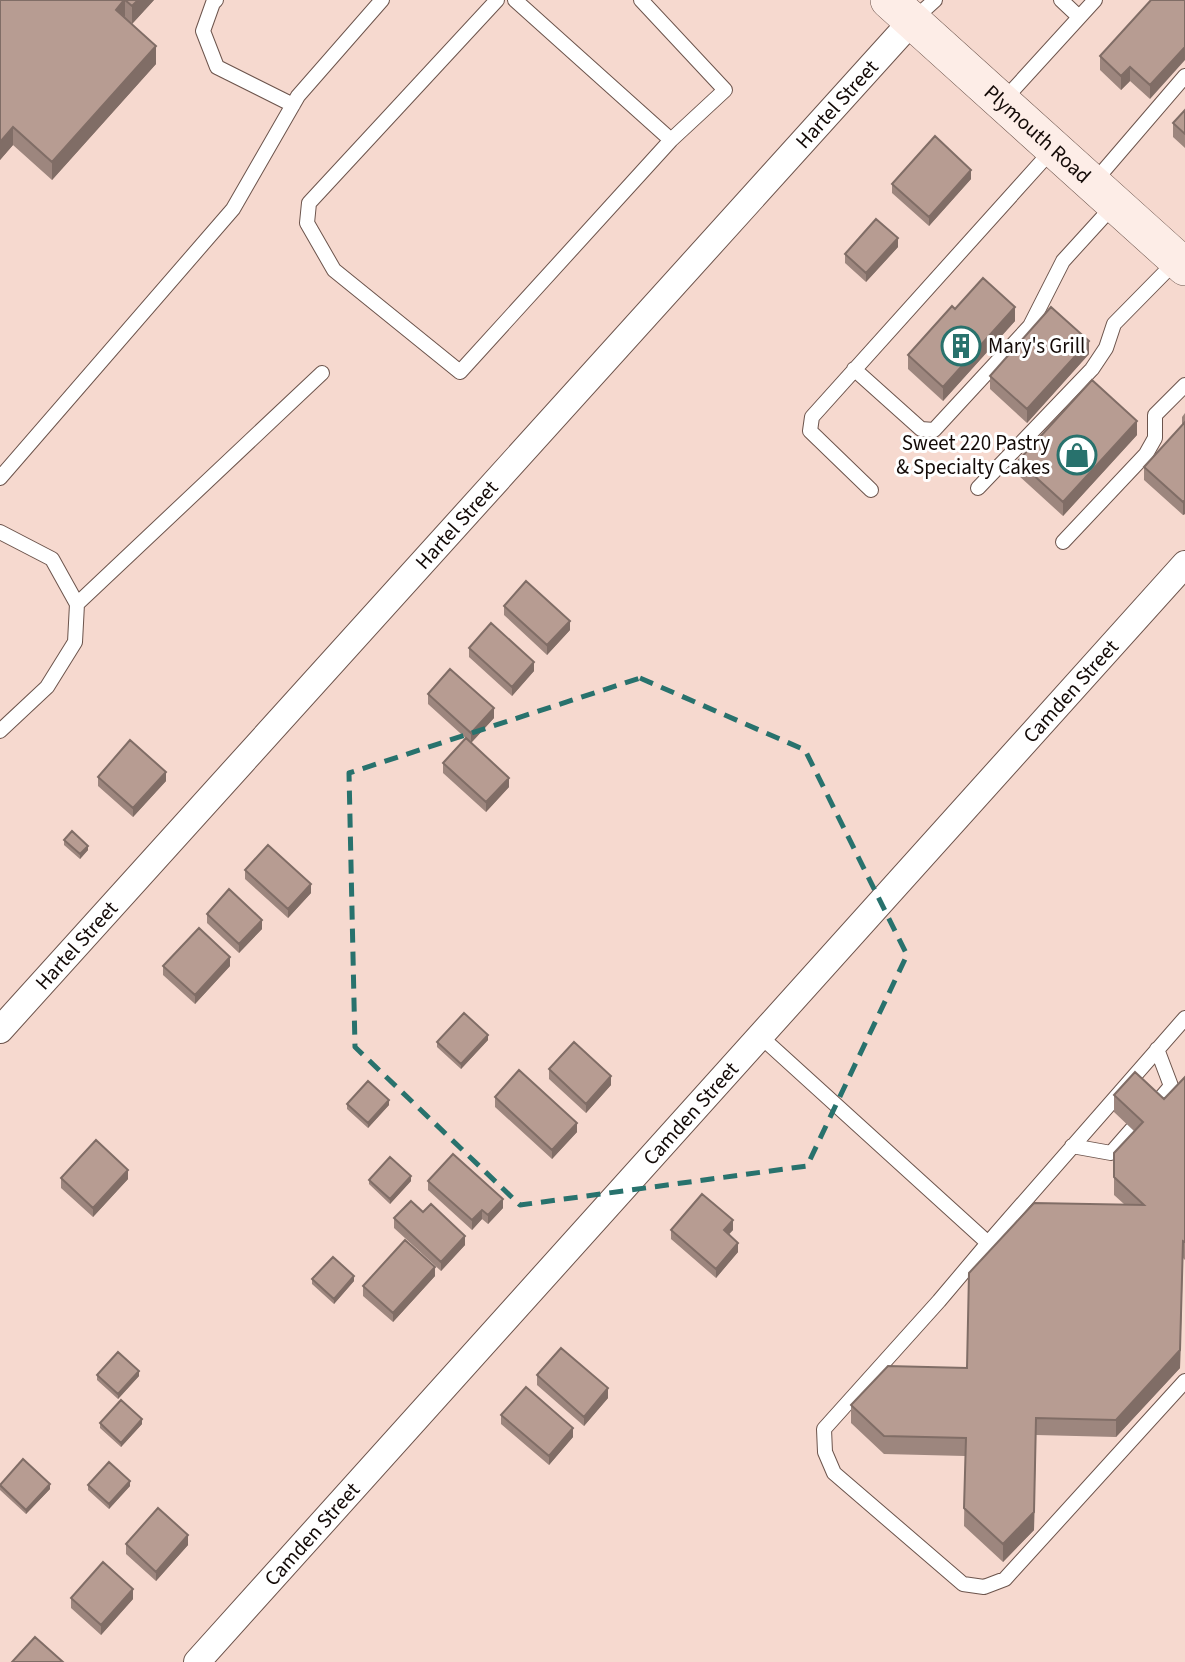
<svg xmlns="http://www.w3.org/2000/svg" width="1185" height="1662" font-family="'Source Sans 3',sans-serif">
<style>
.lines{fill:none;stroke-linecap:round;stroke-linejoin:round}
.lane-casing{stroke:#6c544c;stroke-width:16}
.street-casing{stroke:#6c544c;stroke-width:28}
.secondary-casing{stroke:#6c544c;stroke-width:38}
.lane{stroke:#fff;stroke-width:14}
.street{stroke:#fff;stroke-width:26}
.secondary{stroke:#fdede7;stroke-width:37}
.wall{fill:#9d867e}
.shaded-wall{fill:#806d66}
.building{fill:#b79c92;stroke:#806d66;stroke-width:2}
.marked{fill:none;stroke:#28726d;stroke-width:5;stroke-dasharray:14 9;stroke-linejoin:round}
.labels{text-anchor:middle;stroke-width:6;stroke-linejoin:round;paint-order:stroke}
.street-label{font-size:21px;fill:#130a07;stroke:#fff}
.poi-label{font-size:21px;fill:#130a07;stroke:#fff;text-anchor:start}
</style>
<rect width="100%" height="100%" fill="#f6d9cf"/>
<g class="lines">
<defs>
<path id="lane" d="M216,0L213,3L203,31L217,67L293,105
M497,0L309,203L307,223L334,270L460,372L671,140L725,90L641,0
M515,0L671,140
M1061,0L1079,17
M913,20L935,0
M1003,101L1095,0
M1094,182L1185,76
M854,369L921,429L934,430L1030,326L1063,261L1114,205
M0,478L233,209L298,96L382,0
M978,488L1092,369L1106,348L1114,324L1177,260
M871,490L810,431L812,417L1053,149
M0,532L52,559L77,604L75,642L47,687L0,731
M1063,542L1146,454L1155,438V415L1185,385
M77,604L322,373
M760,1036L988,1243L1185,1018
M1153,1107L1171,1086L1157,1049
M1072,1146L1111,1153L1132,1129
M988,1243L939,1301L824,1429L825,1452L834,1473L963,1584L984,1587L1005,1579L1185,1381"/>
<g id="street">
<path id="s1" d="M0,1030L912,21"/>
<path id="s2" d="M197,1662L1185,564"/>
</g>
<g id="secondary">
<path id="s3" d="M889,0L1185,267"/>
</g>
</defs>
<use href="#lane" class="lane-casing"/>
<use href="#street" class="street-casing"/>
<use href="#secondary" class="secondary-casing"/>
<use href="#lane" class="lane"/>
<use href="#street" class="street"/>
<use href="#secondary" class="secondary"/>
</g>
<path class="wall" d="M0,0H154L132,24L156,64L52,180L13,145L0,160Z
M1151,0L1150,99L1130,81L1121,90L1100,70V56Z
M1185,110V148L1173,137V123Z
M971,179L929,226L892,193V184Z
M898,247L866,282L845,263V254Z
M955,309L1015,321L943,401L908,369V355Z
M1089,354L1027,423L990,389V376Z
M1185,413V514L1183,515L1144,480V467L1182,425V417Z
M1137,435L1063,516L1018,475V461Z
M504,606L570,630L547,655L504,615Z
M469,648L534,671L512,696L469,657Z
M428,694L494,718L471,743L428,704Z
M443,763L509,787L486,812L443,773Z
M98,777L166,781L133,817L98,786Z
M64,840L88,850L80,859L64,845Z
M245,870L311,893L288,918L245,879Z
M207,914L262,929L239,953L207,923Z
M163,966H230L195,1004L163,975Z
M488,1040L461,1069L437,1047V1042Z
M549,1069L611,1085L586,1113L549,1079Z
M1185,1077V1260L1183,1258L1180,1368L1116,1437L1036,1435L1034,1530L1003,1562L964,1526L965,1456L884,1454L851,1423V1405L967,1368L1124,1204L1114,1195V1153L1134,1131L1114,1112V1095L1164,1099Z
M495,1097L577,1132L552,1159L495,1107Z
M347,1104L389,1105L368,1128L347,1109Z
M61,1178L128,1179L93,1217L61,1188Z
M369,1180L411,1181L390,1204L369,1184Z
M428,1181L503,1208L488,1224L482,1219L472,1230L428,1190Z
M423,1212L465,1245L441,1271L394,1228V1218Z
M671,1230H733L728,1234L738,1252L716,1278L671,1239Z
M435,1276L393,1322L363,1296V1286Z
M312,1279L354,1281L334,1304L312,1284Z
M97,1375L139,1376L118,1399L97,1380Z
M537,1375L608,1398L584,1426L537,1385Z
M501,1415L573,1437L549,1465L501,1424Z
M100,1423L142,1424L121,1447L100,1428Z
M0,1485L50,1489L26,1514L0,1490Z
M88,1485L130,1486L109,1509L88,1490Z
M126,1544L188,1545L156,1581L126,1554Z
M71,1598L133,1599L101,1635L71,1608Z"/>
<path class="shaded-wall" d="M125,0V17L116,10Z
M138,0H154L132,24V6Z
M156,46V64L52,180V162Z
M1185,47V60L1150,99V85Z
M1130,67V81L1121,90V76Z
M13,127V145L0,160V142Z
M971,170V179L929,226V217Z
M898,238V247L866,282V273Z
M1015,307V321L943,401V387Z
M1089,341V354L1027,423V409Z
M1137,421V435L1063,516V502Z
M1185,500V514L1183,515V502Z
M570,621V630L547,655V645Z
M534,662V671L512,696V687Z
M494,708V718L471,743V733Z
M166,772V781L133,817V808Z
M509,778V787L486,812V802Z
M88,846V850L80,859V854Z
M311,884V893L288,918V909Z
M262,920V929L239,953V944Z
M230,957V966L195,1004V995Z
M488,1035V1040L461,1069V1064Z
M611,1076V1085L586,1113V1104Z
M389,1100V1105L368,1128V1123Z
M577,1123V1132L552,1159V1150Z
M128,1170V1179L93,1217V1208Z
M411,1176V1181L390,1204V1199Z
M503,1199V1208L488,1224V1215Z
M482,1210V1219L472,1230V1220Z
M733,1220V1230L724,1240V1230Z
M465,1236V1245L441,1271V1262Z
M1183,1241L1180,1368L1116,1437V1420Z
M738,1243V1252L716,1278V1269Z
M435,1267V1276L393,1322V1313Z
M354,1276V1281L334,1304V1299Z
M139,1371V1376L118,1399V1394Z
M608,1388V1398L584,1426V1417Z
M1036,1418L1034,1530L1003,1562V1544Z
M142,1419V1424L121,1447V1443Z
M573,1428V1437L549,1465V1456Z
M130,1481V1486L109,1509V1504Z
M50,1484V1489L26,1514V1510Z
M188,1535V1545L156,1581V1572Z
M133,1589V1599L101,1635V1625Z"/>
<path class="building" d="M0,0H124L116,10L156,46L52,162L13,127L0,142Z
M125,0H138L132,6Z
M1151,0H1185V47L1150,85L1130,67L1121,76L1100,56Z
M1185,110V134L1173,123Z
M935,136L971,170L929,217L892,184Z
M876,219L898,238L866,273L845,254Z
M983,278L1015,307L943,387L908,355L952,306L955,309Z
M1051,307L1089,341L1027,409L990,376Z
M1092,380L1137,421L1063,502L1018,461Z
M1185,422V500L1183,502L1144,467Z
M526,581L570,621L547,645L504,606Z
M491,623L534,662L512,687L469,648Z
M450,669L494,708L471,733L428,694Z
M466,738L509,778L486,802L443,763Z
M130,740L166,772L133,808L98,777Z
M72,831L88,846L80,854L64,840Z
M268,845L311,884L288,909L245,870Z
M229,889L262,920L239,944L207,914Z
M199,928L230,957L195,995L163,966Z
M464,1013L488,1035L461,1064L437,1042Z
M574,1042L611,1076L586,1104L549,1069Z
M519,1070L577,1123L552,1150L495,1097Z
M1135,1072L1164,1099L1185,1077V1242L1183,1241L1180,1350L1116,1420L1036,1418L1034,1512L1003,1544L964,1508L966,1438L884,1436L851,1405L888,1366L967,1368L969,1273L1034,1203L1144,1205L1114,1177V1153L1143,1122L1114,1095Z
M368,1081L389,1100L368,1123L347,1104Z
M96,1140L128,1170L93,1208L61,1178Z
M453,1154L503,1199L488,1215L482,1210L472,1220L428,1181Z
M390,1157L411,1176L390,1199L369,1180Z
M702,1194L733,1220L724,1230L738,1243L716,1269L671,1230Z
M411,1201L423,1212L431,1204L465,1236L441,1262L394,1218Z
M405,1240L435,1267L393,1313L363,1286Z
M333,1257L354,1276L334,1299L312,1279Z
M561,1348L608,1388L584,1417L537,1375Z
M118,1352L139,1371L118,1394L97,1375Z
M526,1387L573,1428L549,1456L501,1415Z
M121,1400L142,1419L121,1443L100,1423Z
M23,1459L50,1484L26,1510L0,1485Z
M109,1462L130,1481L109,1504L88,1485Z
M158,1508L188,1535L156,1572L126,1544Z
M103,1562L133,1589L101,1625L71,1598Z
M35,1637L63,1662H12Z"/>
<path class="marked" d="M640,678L805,750L907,955L807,1166L520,1205L355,1047L349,773Z"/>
<defs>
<symbol id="building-ring" viewBox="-11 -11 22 22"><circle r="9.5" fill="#fff" stroke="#28726d" stroke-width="1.5"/><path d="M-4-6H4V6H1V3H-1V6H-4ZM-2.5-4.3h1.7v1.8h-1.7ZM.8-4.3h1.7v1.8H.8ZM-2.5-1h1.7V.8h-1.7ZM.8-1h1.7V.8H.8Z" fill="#28726d"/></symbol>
<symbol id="shop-ring" viewBox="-11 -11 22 22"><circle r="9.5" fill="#fff" stroke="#28726d" stroke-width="1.5"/><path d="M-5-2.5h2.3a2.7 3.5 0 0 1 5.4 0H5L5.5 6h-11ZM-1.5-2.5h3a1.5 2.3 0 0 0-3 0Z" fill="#28726d"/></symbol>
</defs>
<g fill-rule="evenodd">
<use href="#building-ring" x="939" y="324" width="44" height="44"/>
<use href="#shop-ring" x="1055" y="433" width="44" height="44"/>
</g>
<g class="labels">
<g class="street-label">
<text dy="7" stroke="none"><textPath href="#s1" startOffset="1248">Hartel Street</textPath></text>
<text dy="7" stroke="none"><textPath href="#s3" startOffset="200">Plymouth Road</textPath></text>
<text dy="7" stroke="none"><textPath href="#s1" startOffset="681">Hartel Street</textPath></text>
<text dy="7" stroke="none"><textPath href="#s2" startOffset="1306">Camden Street</textPath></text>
<text dy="7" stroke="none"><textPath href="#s1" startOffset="114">Hartel Street</textPath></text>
<text dy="7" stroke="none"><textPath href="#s2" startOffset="738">Camden Street</textPath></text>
<text dy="7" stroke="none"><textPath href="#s2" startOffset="172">Camden Street</textPath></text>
</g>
<g class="poi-label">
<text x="988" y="353">Mary's Grill</text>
<text x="1050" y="450" text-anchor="end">Sweet 220 Pastry<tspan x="1050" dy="24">&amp; Specialty Cakes</tspan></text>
</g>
</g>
</svg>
